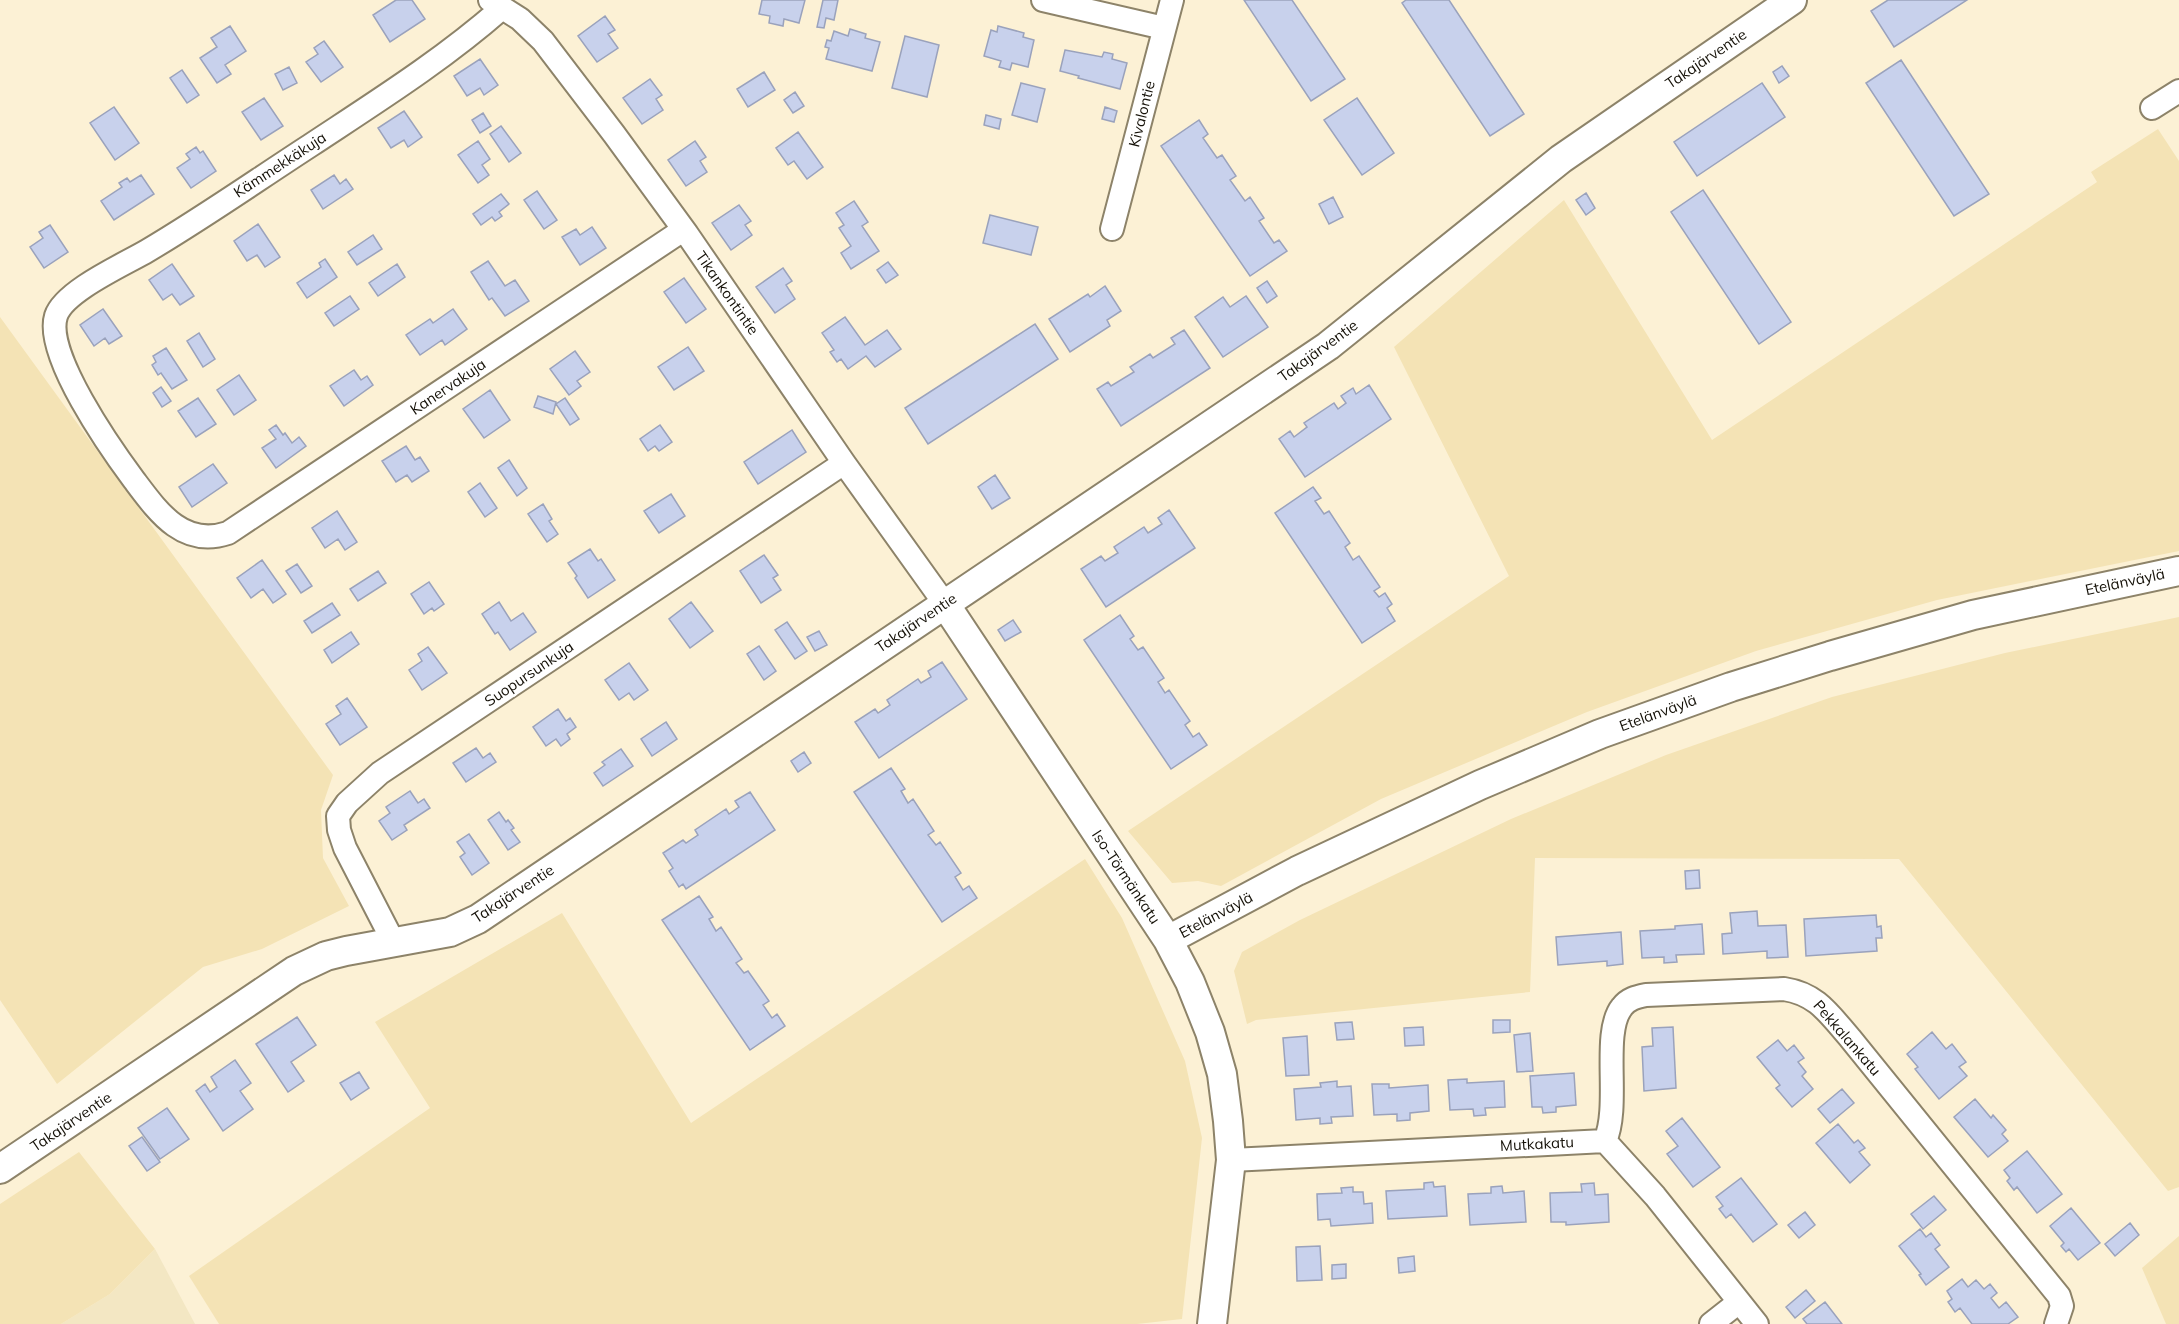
<svg xmlns="http://www.w3.org/2000/svg" width="2179" height="1324" font-family="Mulish,sans-serif">
<style>
.built{fill:#f3e7c3}
.green{fill:#f4e3b5}
.building{fill:#c8d1ec;stroke:#9aa2bc;stroke-width:1.5}
.lines{fill:none;stroke-linecap:round;stroke-linejoin:round}
.minor-casing{stroke:#8d8369;stroke-width:26}
.tertiary-casing{stroke:#8d8369;stroke-width:32}
.minor{stroke:#fff;stroke-width:22}
.tertiary{stroke:#fff;stroke-width:28}
.labels{text-anchor:middle;stroke-width:4.5;stroke-linejoin:round;paint-order:stroke}
.street-label{font-size:15px;fill:#141007;stroke:#fff}
</style>
<rect width="100%" height="100%" fill="#fcf1d5"/>
<path class="built" d="M155,1249L195,1324H61L110,1294Z"/>
<path class="green" d="M2158,129L2179,161V551L1937,600L1756,651L1587,712L1381,799L1221,886L1198,881L1172,883L1128,831L1509,576L1394,347L1564,200L1712,440L2097,182L2091,172Z
M0,317L333,775L321,810L323,858L349,906L262,949L203,967L57,1084L0,1000Z
M2179,617V1187L2168,1191L1899,859L1535,858L1530,992L1256,1020L1247,1024L1234,971L1242,952L1300,920L1511,819L1666,755L1832,697L2005,653Z
M1085,859L1122,918L1185,1061L1202,1138L1182,1319L1137,1324H219L189,1276L430,1108L375,1022L562,913L691,1123Z
M79,1152L155,1249L110,1294L61,1324H0V1204Z
M2179,1236V1324H2166L2142,1268Z"/>
<path class="building" d="M396,0H412L425,19L390,42L373,15Z
M762,0H805L799,23L784,19L783,26L769,23L770,16L759,14Z
M823,0H838L834,20L826,18L824,28L817,27Z
M1244,0H1292L1345,79L1311,101Z
M1406,0H1449L1524,114L1490,136L1402,3Z
M1888,0H1967L1894,47L1871,11Z
M605,16L615,30L608,34L618,48L597,62L578,36Z
M230,26L246,51L225,65L231,74L217,83L200,58L217,47L211,38Z
M998,26L1024,33L1023,37L1034,40L1028,67L1012,63L1010,70L999,67L1001,61L984,56L991,30L997,32Z
M850,29L866,34L865,38L880,42L872,71L826,59L829,48L825,47L827,40L831,41L834,31L848,36Z
M905,36L939,45L927,97L892,88Z
M324,41L343,67L321,82L306,62L318,54L314,48Z
M1065,50L1102,57L1104,52L1113,54L1112,59L1127,63L1120,89L1078,78L1079,76L1060,71Z
M480,59L498,85L484,95L480,88L467,96L454,76Z
M1901,60L1989,194L1954,216L1866,83Z
M1782,66L1789,76L1779,83L1773,72Z
M289,67L297,83L283,90L275,74Z
M182,70L199,95L187,103L170,78Z
M764,72L775,90L748,107L737,89Z
M650,79L662,95L656,99L663,110L642,124L623,98Z
M1021,83L1045,89L1037,122L1012,115Z
M1762,83L1785,117L1697,176L1674,142Z
M795,92L804,106L793,113L784,100Z
M264,98L283,126L261,140L242,112Z
M1357,98L1394,153L1362,175L1324,120Z
M114,107L139,143L115,160L90,123Z
M1105,107L1117,111L1114,122L1102,119Z
M404,111L422,137L408,147L404,140L391,148L378,128Z
M483,113L491,126L480,133L472,120Z
M986,115L1001,119L999,129L984,125Z
M1199,120L1208,134L1203,138L1217,158L1222,155L1236,176L1230,180L1245,201L1250,197L1264,218L1259,221L1274,243L1279,240L1287,251L1250,276L1161,146Z
M501,126L521,153L509,162L490,134Z
M798,132L823,167L807,179L794,161L788,165L776,148Z
M478,141L490,159L482,165L489,175L478,183L458,155Z
M695,141L706,157L700,161L707,172L686,186L668,160Z
M196,147L200,153L203,151L216,171L191,188L177,168L190,159L186,154Z
M141,175L154,194L114,220L101,201L122,187L119,183L127,178L130,182Z
M334,175L340,184L346,179L353,189L323,209L311,190Z
M1703,190L1791,322L1759,344L1671,212Z
M537,191L557,220L544,229L524,200Z
M1586,193L1595,208L1586,215L1576,200Z
M501,194L509,204L499,212L502,216L495,221L492,217L481,225L473,214Z
M1333,197L1343,217L1329,224L1319,204Z
M854,201L868,222L862,226L879,251L851,269L841,253L851,246L839,228L844,225L836,213Z
M739,205L751,221L745,225L752,235L731,250L712,223Z
M990,215L1038,227L1031,255L983,243Z
M258,224L280,257L265,267L257,255L247,261L234,241Z
M50,225L68,252L44,268L30,247L43,238L39,232Z
M592,227L606,248L580,265L562,237L576,229L580,235Z
M373,235L382,249L357,265L348,252Z
M325,259L337,277L307,298L297,283L321,267L319,263Z
M488,261L505,286L515,280L529,301L505,316L492,298L489,300L471,272Z
M888,262L898,275L886,283L877,270Z
M172,264L194,296L180,305L172,294L163,300L149,280Z
M397,264L405,277L378,296L369,283Z
M783,268L792,281L786,285L795,299L775,313L756,287Z
M684,278L706,309L686,323L664,292Z
M1267,281L1277,296L1267,303L1257,288Z
M1105,286L1121,311L1107,320L1110,326L1070,352L1049,319L1088,294L1090,297Z
M350,296L359,309L334,326L325,313Z
M1246,296L1268,327L1223,357L1195,317L1223,297L1230,307Z
M103,309L122,336L109,344L105,338L94,346L80,325Z
M453,309L467,329L445,345L442,340L420,355L406,335L430,319L433,323Z
M845,317L865,345L887,330L901,349L875,367L866,356L848,369L841,359L837,362L830,352L834,350L822,333Z
M1035,324L1058,359L928,444L905,408Z
M1184,330L1210,368L1121,426L1097,389L1108,382L1111,386L1134,372L1130,367L1150,354L1153,358L1175,344L1171,338Z
M199,333L215,359L203,367L187,341Z
M688,347L704,371L674,390L658,367Z
M166,348L187,380L172,389L161,373L158,375L152,365L156,362L153,356Z
M575,351L590,372L577,381L581,386L569,395L550,369Z
M354,370L361,380L367,376L373,385L344,406L330,386Z
M239,375L256,400L234,415L217,390Z
M1369,385L1391,419L1305,477L1279,439L1290,431L1294,437L1307,427L1304,423L1334,403L1338,409L1346,403L1341,396L1353,388L1356,394Z
M161,387L171,401L162,407L153,393Z
M490,390L510,420L484,438L463,409Z
M538,396L556,402L553,414L534,407Z
M198,398L216,424L196,437L178,411Z
M565,398L579,419L570,425L556,404Z
M276,425L283,435L285,433L292,443L299,437L306,446L276,468L262,448L276,439L269,430Z
M660,425L672,442L659,451L655,446L648,451L640,439Z
M792,430L806,452L758,484L744,462Z
M406,446L415,460L420,457L429,471L412,482L407,475L396,482L382,461Z
M509,460L527,488L517,496L498,468Z
M213,464L227,483L192,507L179,487Z
M995,475L1010,498L992,509L978,487Z
M480,483L497,508L485,517L468,492Z
M1313,487L1321,498L1315,501L1324,514L1329,511L1350,543L1345,547L1353,560L1359,556L1380,587L1374,591L1379,597L1385,593L1392,604L1387,608L1395,621L1362,643L1275,513Z
M671,494L685,516L659,533L644,511Z
M543,504L552,519L549,521L558,534L547,542L528,514Z
M1169,510L1195,548L1106,607L1081,569L1101,556L1105,561L1118,553L1114,547L1144,527L1148,533L1162,524L1158,518Z
M337,511L357,542L345,550L338,539L325,548L312,528Z
M590,549L598,561L601,559L615,580L588,598L575,578L577,576L568,563Z
M764,555L778,575L773,578L781,590L761,603L740,571Z
M262,560L286,594L273,603L263,589L251,598L237,578Z
M297,564L312,586L301,593L286,571Z
M378,571L386,583L358,601L350,589Z
M429,582L444,604L434,611L432,608L424,614L411,594Z
M499,602L511,621L523,613L536,632L510,650L498,632L495,634L482,614Z
M691,602L713,631L690,648L669,619Z
M332,603L340,615L312,633L304,621Z
M1120,615L1134,636L1130,639L1138,650L1143,647L1164,678L1158,682L1165,693L1169,690L1190,721L1185,725L1193,737L1199,733L1207,745L1171,769L1084,640Z
M1013,620L1021,632L1005,641L998,630Z
M787,622L807,651L795,659L775,630Z
M819,631L827,645L815,651L807,637Z
M351,632L359,644L332,663L324,650Z
M759,646L776,671L764,680L747,654Z
M428,647L447,673L422,690L409,670L422,661L418,654Z
M942,662L967,699L879,758L855,722L875,709L878,713L890,705L887,700L918,679L921,683L931,677L928,671Z
M629,663L648,690L634,700L629,693L619,700L605,680Z
M347,698L367,727L340,745L326,724L341,714L336,706Z
M558,709L566,721L570,718L576,727L567,734L570,739L561,746L556,739L546,746L533,727Z
M666,722L677,739L652,756L641,739Z
M476,748L483,758L490,753L496,762L466,782L453,763Z
M621,749L633,766L603,786L594,773L605,765L602,762Z
M804,752L811,763L798,772L791,761Z
M891,768L905,789L901,791L908,803L913,799L934,831L928,835L936,845L940,842L961,873L955,877L963,890L969,886L977,898L942,922L854,792Z
M410,791L418,803L424,799L430,808L404,825L407,830L392,840L379,821L390,813L386,807Z
M750,792L775,830L686,889L683,884L679,887L669,871L673,868L663,853L683,840L686,843L698,835L695,830L726,809L729,814L739,807L735,801Z
M499,812L506,822L508,820L514,828L511,830L520,842L508,850L488,820Z
M469,834L489,863L472,875L460,857L465,853L457,842Z
M1699,870L1700,888L1686,889L1685,871Z
M699,896L713,917L709,919L716,931L721,927L742,959L736,963L744,973L748,971L769,1001L763,1005L772,1018L777,1014L785,1026L750,1050L662,920Z
M1757,911L1758,926L1786,925L1788,957L1767,958V951L1723,954L1722,934L1732,933L1730,913Z
M1876,915L1877,927L1881,926L1882,938H1876L1877,951L1806,956L1804,919Z
M1702,924L1704,954L1676,955L1677,962L1664,963V957L1642,958L1640,931L1675,929V926Z
M1621,932L1623,964L1607,966V961L1558,965L1556,937Z
M297,1017L316,1045L291,1062L304,1081L288,1092L256,1044Z
M1493,1020H1510V1032L1493,1033Z
M1352,1022L1354,1039L1337,1040L1335,1023Z
M1423,1027L1424,1045L1405,1046L1404,1028Z
M1673,1027L1676,1088L1644,1091L1642,1047L1653,1046L1652,1028Z
M1932,1032L1946,1049L1952,1044L1966,1062L1959,1067L1967,1076L1939,1099L1915,1069L1918,1067L1907,1054Z
M1530,1033L1533,1071L1517,1072L1514,1035Z
M1307,1036L1309,1075L1286,1076L1283,1038Z
M1778,1040L1787,1051L1794,1045L1804,1058L1798,1062L1806,1072L1802,1076L1813,1089L1792,1107L1776,1088L1780,1085L1757,1057Z
M235,1060L251,1083L240,1091L253,1109L223,1131L196,1091L205,1084L210,1092L217,1087L211,1077Z
M359,1072L369,1088L351,1100L340,1083Z
M1574,1073L1576,1105L1556,1107V1112L1543,1113L1542,1107H1532L1530,1076Z
M1467,1079V1083L1504,1081L1505,1107L1485,1108L1486,1115L1474,1116L1473,1109L1450,1110L1448,1080Z
M1337,1081V1087L1351,1086L1353,1116L1331,1117L1332,1123L1320,1124V1118L1296,1120L1294,1089L1321,1087L1320,1083Z
M1372,1084H1389V1088L1428,1085L1429,1111L1410,1113V1120L1397,1121V1114L1374,1115Z
M1842,1089L1854,1103L1830,1123L1818,1109Z
M1975,1099L1991,1118L1993,1115L2006,1130L2002,1134L2008,1141L1988,1157L1954,1117Z
M167,1108L189,1139L160,1159L138,1128Z
M1682,1118L1720,1167L1693,1187L1667,1154L1678,1146L1666,1131Z
M1838,1124L1854,1143L1858,1140L1865,1148L1859,1152L1870,1165L1850,1183L1816,1143Z
M142,1137L160,1162L147,1171L129,1146Z
M2027,1151L2062,1194L2037,1213L2017,1187L2014,1190L2007,1181L2010,1178L2004,1170Z
M1741,1178L1777,1224L1753,1242L1731,1214L1726,1218L1719,1209L1723,1206L1716,1197Z
M1433,1182L1434,1187L1445,1186L1447,1216L1388,1219L1386,1191L1424,1189V1183Z
M1594,1183L1595,1195L1608,1194L1609,1222L1566,1225V1222H1551L1550,1193L1582,1192L1581,1184Z
M1502,1186L1503,1193L1524,1191L1526,1222L1470,1225L1468,1194L1491,1193V1187Z
M1353,1187V1192H1363L1364,1204L1372,1203L1373,1223L1331,1226L1330,1219L1318,1220L1317,1194L1342,1193L1341,1188Z
M1934,1196L1946,1210L1923,1229L1911,1214Z
M2071,1208L2100,1243L2078,1260L2069,1249L2066,1252L2061,1246L2064,1243L2050,1226Z
M1805,1212L1815,1225L1799,1238L1788,1225Z
M2130,1223L2139,1235L2115,1256L2105,1244Z
M1920,1229L1926,1237L1931,1233L1940,1245L1935,1249L1949,1267L1926,1285L1919,1275L1921,1274L1899,1246Z
M1320,1246L1322,1280L1297,1281L1296,1247Z
M1414,1256L1415,1271L1399,1273L1398,1258Z
M1346,1264V1278L1332,1279V1265Z
M1962,1279L1968,1287L1976,1280L1984,1289L1990,1284L1997,1293L1991,1298L1999,1308L2006,1302L2018,1317L2008,1324H1972L1960,1308L1955,1312L1948,1302L1952,1299L1947,1291Z
M1806,1290L1815,1301L1795,1318L1786,1307Z
M1825,1302L1842,1324H1807L1803,1319Z"/>
<g class="lines">
<defs>
<path id="minor" d="M490,0L520,19L543,41L614,134L687,234L844,463L945,604
M1043,0L1164,28
M502,8C443,60 376,102 311,145C257,180 203,218 147,251C125,264 64,291 56,316C44,354 111,449 134,480C158,512 183,548 228,533L683,230
M2152,108L2179,91
M1112,229L1172,0
M394,943L345,848L339,830L338,816L347,803L380,773L844,463
M1605,1141C1621,1105 1601,1033 1622,1007C1628,999 1636,997 1646,995L1784,989C1817,994 1829,1014 1850,1038L2059,1296L2062,1306L2056,1324
M1231,1160L1605,1141L1655,1196L1757,1324
M1711,1324L1739,1302"/>
<path id="tertiary" d="M945,604L1168,940L1190,982L1210,1032L1222,1074L1228,1121L1231,1160L1212,1324
M1168,940L1297,871L1480,785L1600,734L1731,687L1830,656L1973,615L2179,571
M0,1169L294,971L326,956L346,951L450,932L478,919L1328,346L1561,159L1792,0"/>
</defs>
<use href="#minor" class="minor-casing"/>
<use href="#tertiary" class="tertiary-casing"/>
<use href="#minor" class="minor"/>
<use href="#tertiary" class="tertiary"/>
</g>
<g class="labels">
<g class="street-label">
<text transform="translate(1706 59) rotate(-34)" y="5">Takajärventie</text>
<text transform="translate(1142 114) rotate(-76)" y="5">Kivalontie</text>
<text transform="translate(280 165) rotate(-33)" y="5">Kämmekkäkuja</text>
<text transform="translate(727 293) rotate(55)" y="5">Tikankontintie</text>
<text transform="translate(1318 351) rotate(-36)" y="5">Takajärventie</text>
<text transform="translate(448 387) rotate(-34)" y="5">Kanervakuja</text>
<text transform="translate(2125 582) rotate(-12)" y="5">Etelänväylä</text>
<text transform="translate(916 623) rotate(-34)" y="5">Takajärventie</text>
<text transform="translate(529 674) rotate(-34)" y="5">Suopursunkuja</text>
<text transform="translate(1658 713) rotate(-20)" y="5">Etelänväylä</text>
<text transform="translate(1126 877) rotate(56)" y="5">Iso-Törmänkatu</text>
<text transform="translate(513 894) rotate(-33)" y="5">Takajärventie</text>
<text transform="translate(1216 915) rotate(-28)" y="5">Etelänväylä</text>
<text transform="translate(1847 1038) rotate(49)" y="5">Pekkalankatu</text>
<text transform="translate(71 1122) rotate(-34)" y="5">Takajärventie</text>
<text transform="translate(1537 1144) rotate(-3)" y="5">Mutkakatu</text>
</g>
</g>
</svg>
